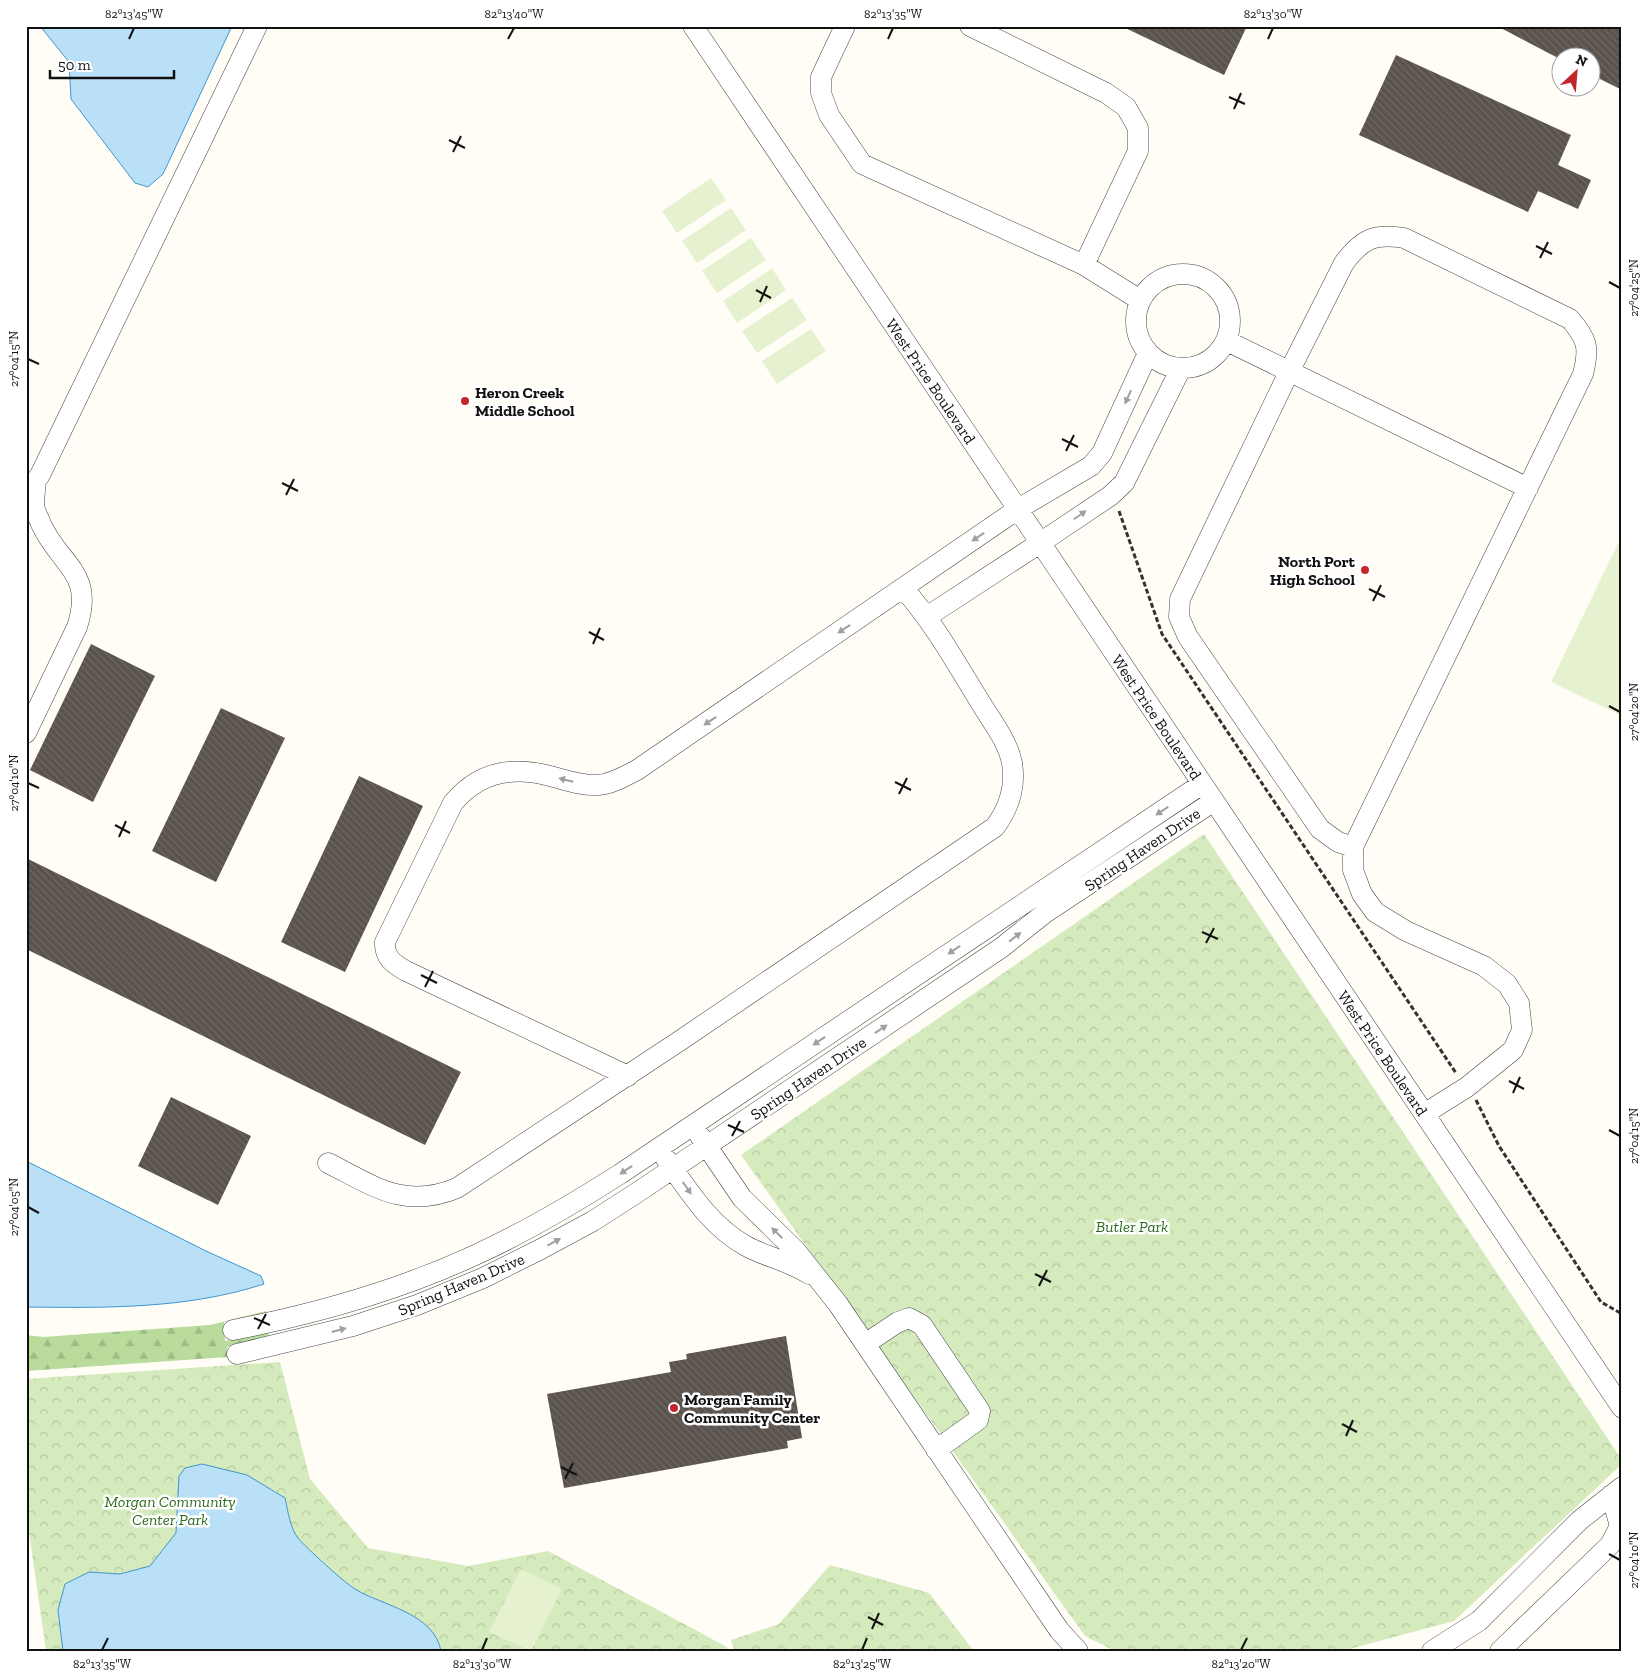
<svg xmlns="http://www.w3.org/2000/svg" width="1648" height="1677" font-family="'Zilla Slab',serif">
<style>
.forest{fill:url(#forest-firs)}
.park{fill:url(#park-crowns)}
.pitch{fill:#e6f2cf}
.water{fill:#b9e0f7;stroke:#3f96cf}
.building{fill:url(#building-back-hatch)}
.lines{fill:none;stroke-linecap:round;stroke-linejoin:round}
.minor-casing{stroke:#444;stroke-width:21}
.path{stroke:#333;stroke-width:3;stroke-dasharray:5 2.5;stroke-linecap:butt}
.minor{stroke:#fff;stroke-width:20}
.oneway{fill:#a0a0a0}
.ticks{fill:none;stroke:#111;stroke-width:2}
.poi-dot{fill:#c4262e;stroke:#fff;stroke-width:2}
.labels{text-anchor:middle;stroke-width:5;stroke-linejoin:round;paint-order:stroke}
.street-label{font-size:16px;fill:#111;stroke:#fff}
.poi-label{font-size:16px;font-weight:bold;fill:#111;stroke:#fff;text-anchor:start}
.park-label{font-size:16px;font-style:italic;fill:#2f6b1f;stroke:#fff}
.neatline{fill:none;stroke:#111;stroke-width:2}
.ticks-label{font-size:12px;text-anchor:middle;fill:#111}
</style>
<defs>
<pattern id="forest-firs" width="22" height="20" patternUnits="userSpaceOnUse" patternTransform="scale(1.25)"><rect width="22" height="20" fill="#b9dc9c"/><path d="M5 1l3.5 6h-7zM16 11l3.5 6h-7z" fill="#9ebc85"/></pattern>
<pattern id="park-crowns" width="20" height="18" patternUnits="userSpaceOnUse" patternTransform="scale(1.25)"><rect width="20" height="18" fill="#d5ebbd"/><path d="M2 6a3 3 0 1 1 6 0M12 15a3 3 0 1 1 6 0" fill="none" stroke="#b6c8a1"/></pattern>
<pattern id="building-back-hatch" width="6" height="6" patternUnits="userSpaceOnUse" patternTransform="scale(1.25)"><rect width="6" height="6" fill="#5a524d"/><path d="M-1 5l2 2M0 0l6 6M5-1l2 2" fill="none" stroke="#6d6662"/></pattern>
</defs>
<rect width="100%" height="100%" fill="#fffdf5"/>
<path class="forest" d="M266,1311L267,1314L224,1322L225,1341L268,1332L269,1338L227,1347L228,1357L26,1371V1335L43,1337L210,1325Z"/>
<path class="park" d="M1204,834L1622,1460V1464L1454,1621L1342,1651H1115L1085,1636L741,1155Z
M280,1362L310,1479L368,1548L468,1566L548,1551L727,1647V1651H46L26,1511V1379Z
M830,1565L929,1593L974,1651H735L731,1640L779,1624Z"/>
<path class="pitch" d="M711,178L726,200L677,233L662,211Z
M731,208L746,230L697,263L682,241Z
M751,238L766,260L717,293L702,271Z
M772,268L786,290L737,323L723,301Z
M792,298L807,320L757,353L742,331Z
M811,329L826,351L777,384L762,361Z
M1622,535V716L1551,682Z
M521,1569L562,1589L531,1651L489,1632Z"/>
<path class="water" d="M40,26H232L163,174L148,187L135,183L71,99L69,62Z
M26,1161L206,1251L261,1276L264,1284C187,1309 107,1308 26,1307Z
M202,1464L247,1475L285,1498C288,1511 290,1528 298,1538C304,1546 346,1584 355,1589C383,1606 434,1613 441,1651H63L58,1610L65,1584L89,1572L120,1574L150,1566L176,1533L179,1476L185,1468Z"/>
<path class="building" d="M1121,26H1247L1224,75Z
M1497,26H1622V90L1590,74V58H1558Z
M1396,55L1571,135L1558,165L1591,180L1578,209L1538,191L1528,212L1359,135Z
M91,644L155,676L93,802L30,770Z
M221,708L285,738L216,882L152,851Z
M359,776L423,806L345,972L281,942Z
M26,858L461,1072L425,1145L26,949Z
M171,1097L251,1136L218,1205L138,1166Z
M786,1336L802,1438L787,1441L788,1448L564,1488L547,1394L671,1372L669,1362L687,1359L686,1354Z"/>
<g class="lines">
<defs>
<path id="minor" d="M693,26L1622,1408
M845,26L821,77V93L829,115L862,164L1084,265L1140,300
M970,26L1106,93L1126,107L1138,128V151L1084,265
M1136 321a47 47 0 1 1 94 0a47 47 0 1 1-94 0Z
M1227,341L1528,488
M26,494L40,475L257,26
M928,616L1040,543L1110,496L1124,483L1181,368
M26,733L77,627C95,572 60,566 41,524C39,518 35,512 34,506C34,498 35,490 36,482
M1353,847L1338,842L1320,829L1188,637L1179,617L1180,599L1289,372L1344,263C1362,239 1374,233 1404,238L1570,319C1587,339 1590,347 1583,374L1353,847V870L1362,894L1375,912L1406,931L1484,966L1507,984L1519,1003L1522,1030L1513,1050L1467,1087L1424,1114
M628,1076L406,971C394,964 384,958 385,942L453,803C477,774 509,766 546,775C563,779 580,786 598,785C612,784 625,776 637,770L1018,509L1091,466L1102,453L1148,353
M700,1136L742,1198L796,1251L838,1304L1059,1630L1078,1651
M666,1159C689,1191 710,1226 746,1246C766,1257 789,1261 809,1274
M328,1163C374,1186 404,1210 457,1188L681,1040L995,827C1009,808 1016,787 1012,763C1008,742 993,723 982,705C957,665 935,624 903,588
M233,1330C315,1314 397,1291 473,1256C524,1233 573,1204 620,1174L1202,784
M865,1344L898,1322L909,1318L922,1325L980,1411L978,1420L936,1450
M237,1354L353,1326L417,1305L483,1278L541,1249L593,1221L635,1194L1001,948L1045,913L1214,801
M1432,1651L1479,1621L1580,1520L1622,1487
M1500,1651L1610,1545L1620,1526L1611,1495"/>
</defs>
<use href="#minor" class="minor-casing"/>
<path class="path" d="M1119,511L1162,634L1456,1073
M1476,1100L1499,1146L1601,1302L1622,1314"/>
<use href="#minor" class="minor"/>
</g>
<defs><path id="oneway-solid" d="M-6-.8H1V-3.2L6.5 0L1 3.2V.8H-6Z" transform="scale(1.25)"/></defs>
<g class="oneway">
<use href="#oneway-solid" transform="translate(1128 397) rotate(114)"/>
<use href="#oneway-solid" transform="translate(1080 515) rotate(-35)"/>
<use href="#oneway-solid" transform="translate(978 537) rotate(146)"/>
<use href="#oneway-solid" transform="translate(844 629) rotate(146)"/>
<use href="#oneway-solid" transform="translate(710 721) rotate(146)"/>
<use href="#oneway-solid" transform="translate(566 780) rotate(-166)"/>
<use href="#oneway-solid" transform="translate(1162 811) rotate(146)"/>
<use href="#oneway-solid" transform="translate(1015 937) rotate(-38)"/>
<use href="#oneway-solid" transform="translate(954 950) rotate(146)"/>
<use href="#oneway-solid" transform="translate(881 1029) rotate(-34)"/>
<use href="#oneway-solid" transform="translate(819 1041) rotate(146)"/>
<use href="#oneway-solid" transform="translate(626 1170) rotate(146)"/>
<use href="#oneway-solid" transform="translate(687 1188) rotate(55)"/>
<use href="#oneway-solid" transform="translate(777 1233) rotate(-136)"/>
<use href="#oneway-solid" transform="translate(554 1242) rotate(-29)"/>
<use href="#oneway-solid" transform="translate(339 1330) rotate(-15)"/>
</g>
<path class="ticks" d="M129,39L134,28M508,39L514,28M888,39L893,28M1268,39L1273,28M1229,97L1245,104M1234,109L1241,93M449,140L465,148M453,152L461,136M1536,246L1552,254M1540,258L1548,242M1609,282L1620,288M756,290L771,298M760,302L767,286M28,359L39,364M1062,439L1078,447M1066,451L1074,435M282,483L298,491M286,495L294,479M1369,589L1385,597M1373,601L1381,585M589,632L604,640M593,644L600,628M1609,706L1620,712M895,782L911,790M28,783L39,788M899,794L907,778M115,825L130,833M119,837L126,821M1202,932L1218,939M1206,943L1214,928M421,975L437,983M425,987L433,971M1509,1081L1524,1089M1513,1093L1520,1077M728,1125L744,1132M1609,1130L1620,1136M732,1136L740,1121M28,1207L39,1213M1035,1274L1051,1282M1039,1286L1047,1270M254,1318L270,1325M258,1329L266,1314M1342,1424L1357,1432M1346,1436L1353,1420M561,1467L577,1475M565,1479L573,1463M1609,1554L1620,1560M868,1617L883,1625M872,1629L879,1613M102,1650L108,1638M482,1650L487,1638M862,1650L867,1638M1241,1650L1247,1638"/>
<g class="poi-dot">
<circle cx="465" cy="401" r="5"/>
<circle cx="1365" cy="570" r="5"/>
<circle cx="674" cy="1408" r="5"/>
</g>
<g class="labels">
<g class="street-label">
<text transform="translate(931 381) rotate(56)" y="6">West Price Boulevard</text>
<text transform="translate(1157 717) rotate(56)" y="6">West Price Boulevard</text>
<text transform="translate(1142 849) rotate(-34)" y="6">Spring Haven Drive</text>
<text transform="translate(1383 1053) rotate(56)" y="6">West Price Boulevard</text>
<text transform="translate(808 1078) rotate(-34)" y="6">Spring Haven Drive</text>
<text transform="translate(461 1284) rotate(-23)" y="6">Spring Haven Drive</text>
</g>
<g class="poi-label">
<text x="475" y="398">Heron Creek<tspan x="475" dy="18">Middle School</tspan></text>
<text x="1355" y="567" text-anchor="end">North Port<tspan x="1355" dy="18">High School</tspan></text>
<text x="684" y="1405">Morgan Family<tspan x="684" dy="18">Community Center</tspan></text>
</g>
<g class="park-label">
<text x="1132" y="1232">Butler Park</text>
<text x="170" y="1507">Morgan Community<tspan x="170" dy="18">Center Park</tspan></text>
</g>
</g>
<rect width="1648" height="1677" fill="none" stroke="#ffffff" stroke-width="55"/>
<g transform="translate(1576 72) rotate(26)"><circle r="24" fill="#ffffff" stroke="#a0a0a0"/>
<path d="M0-4L9 19L0 12L-9 19Z" fill="#c4262e"/>
<text y="-8" font-size="14" font-weight="bold" text-anchor="middle" fill="#111111">N</text>
</g>
<path d="M50 70v8h124v-8" fill="none" stroke="#111111" stroke-width="2.5"/>
<text x="58" y="70" font-size="15" fill="#111111" stroke="#ffffff" stroke-width="4" paint-order="stroke">50 m</text>
<rect x="28" y="28" width="1592" height="1622" class="neatline"/>
<g class="ticks-label">
<text x="134" y="18">82°13'45"W</text>
<text x="514" y="18">82°13'40"W</text>
<text x="893" y="18">82°13'35"W</text>
<text x="1273" y="18">82°13'30"W</text>
<text transform="translate(1634 288) rotate(-90)" y="4">27°04'25"N</text>
<text transform="translate(14 359) rotate(-90)" y="4">27°04'15"N</text>
<text transform="translate(1634 712) rotate(-90)" y="4">27°04'20"N</text>
<text transform="translate(14 783) rotate(-90)" y="4">27°04'10"N</text>
<text transform="translate(1634 1136) rotate(-90)" y="4">27°04'15"N</text>
<text transform="translate(14 1207) rotate(-90)" y="4">27°04'05"N</text>
<text transform="translate(1634 1560) rotate(-90)" y="4">27°04'10"N</text>
<text x="102" y="1668">82°13'35"W</text>
<text x="482" y="1668">82°13'30"W</text>
<text x="862" y="1668">82°13'25"W</text>
<text x="1241" y="1668">82°13'20"W</text>
</g>
</svg>
